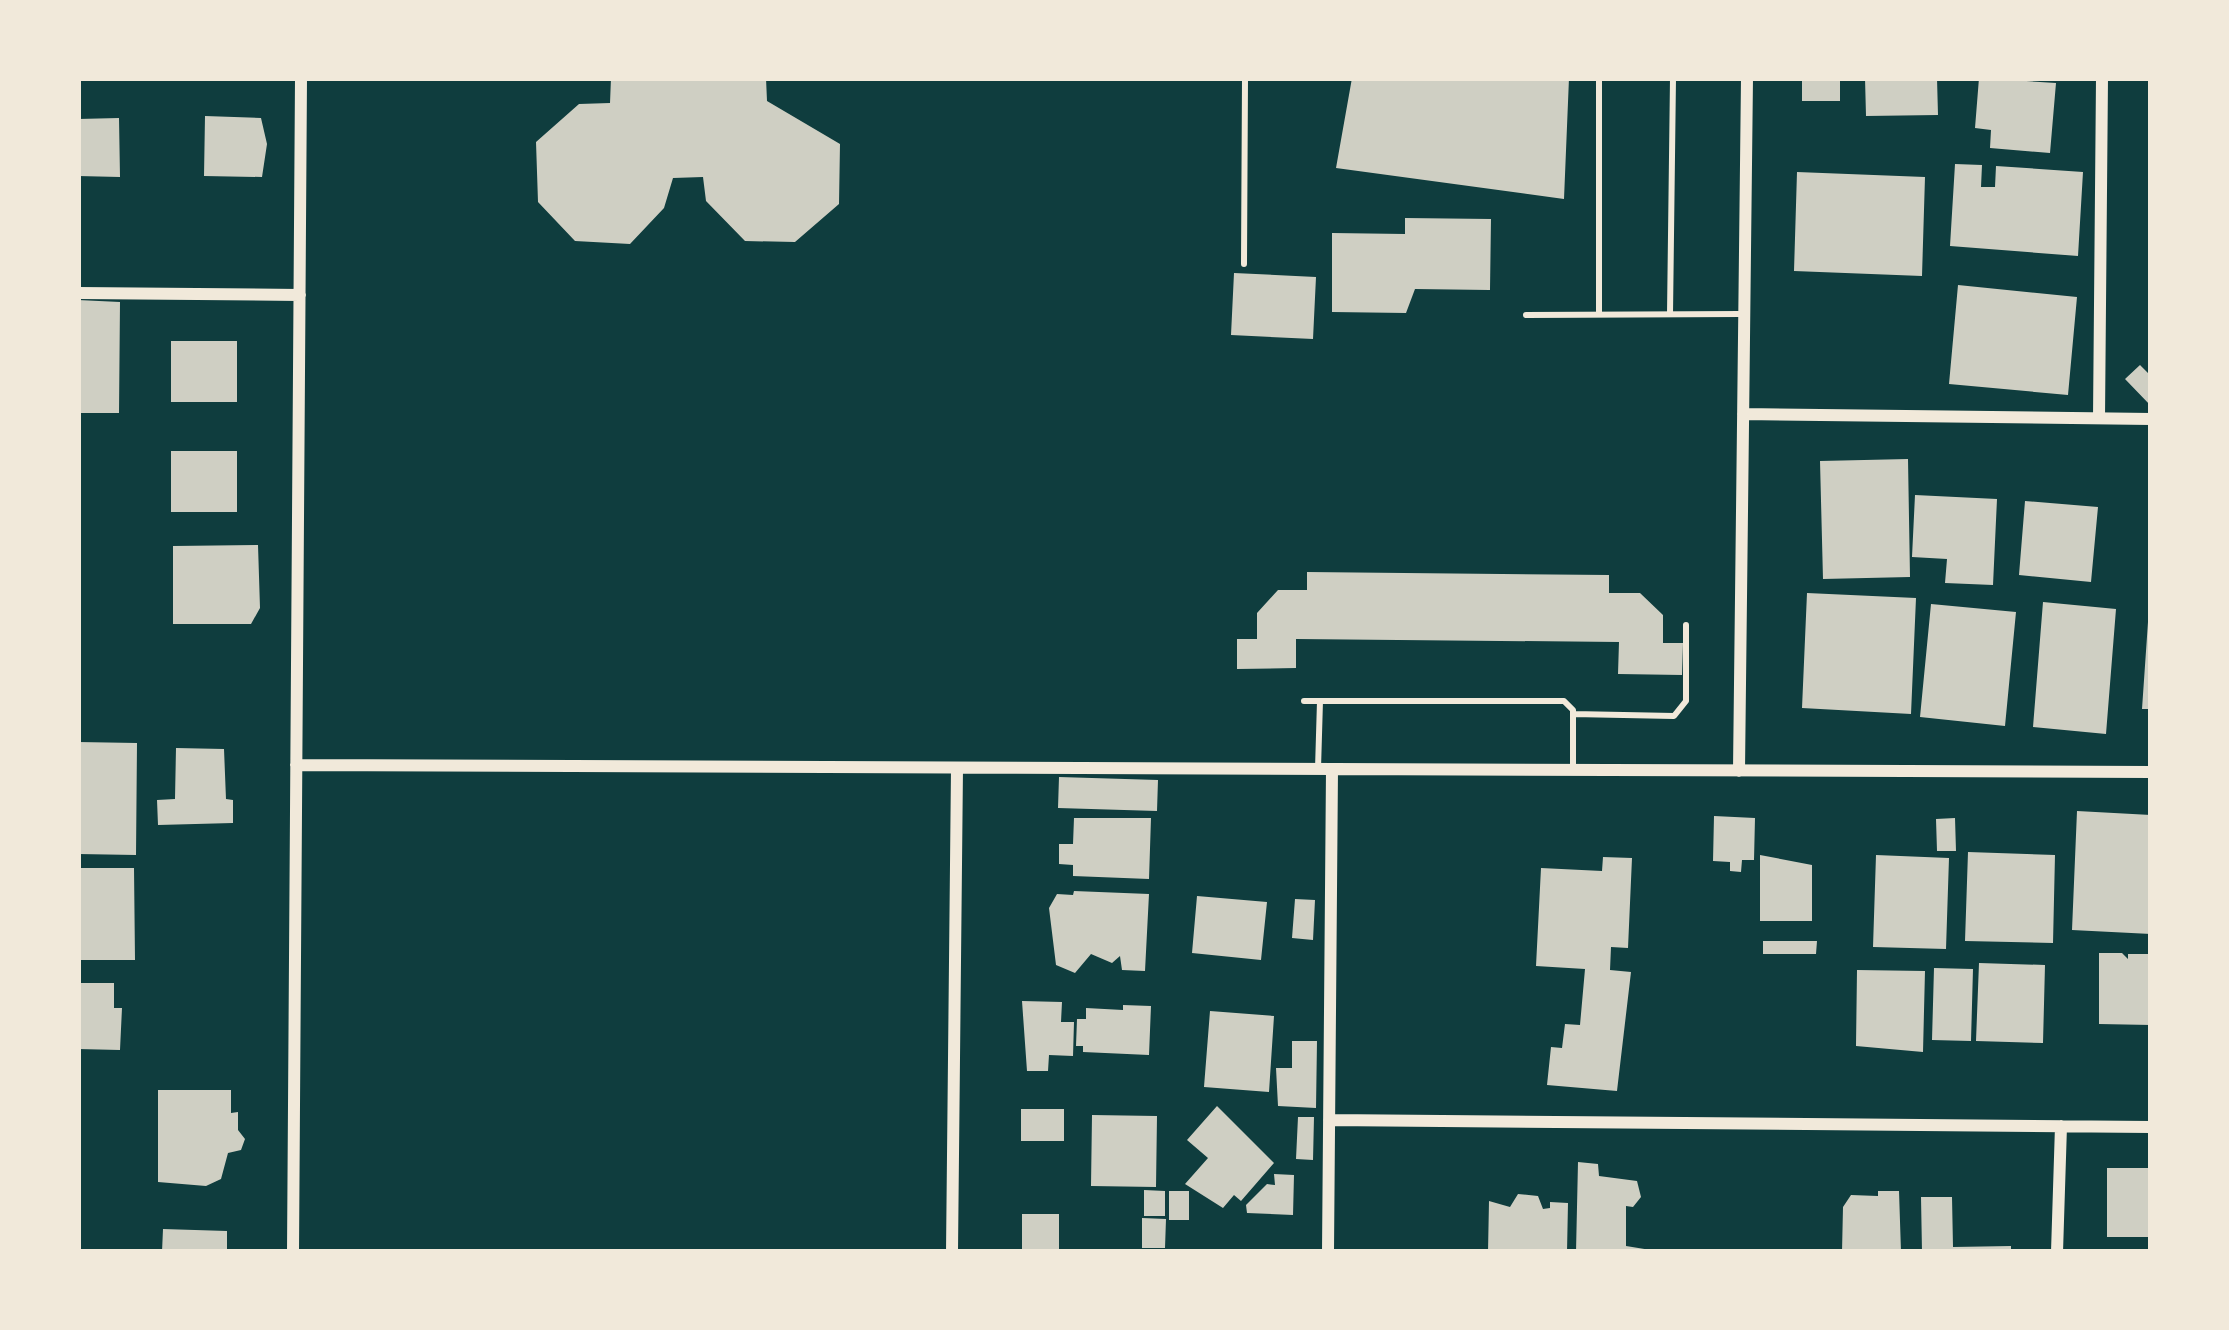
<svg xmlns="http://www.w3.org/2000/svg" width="2229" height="1330" font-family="'IBM Plex Sans',sans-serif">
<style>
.building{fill:#cfcfc3}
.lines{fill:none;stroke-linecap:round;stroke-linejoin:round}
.service{stroke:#f1e9da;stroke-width:6}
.minor{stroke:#f1e9da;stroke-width:12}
</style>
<rect width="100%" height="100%" fill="#0f3d3e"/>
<path class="building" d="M611,78H766L767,101L840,144L839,204L795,242L745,241L706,201L703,177L673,178L664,208L630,244L575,241L538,202L536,142L579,104L610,103Z
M1352,78H1569L1564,199L1336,168Z
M1802,78H1840V101H1802Z
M1865,78H1937L1938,115L1866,116Z
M1979,78L2056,83L2050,153L1990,148L1991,130L1975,128Z
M205,116L261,118L267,144L262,177L204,176Z
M119,118L120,177L78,176V119Z
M1955,164L1982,165L1981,187H1995L1996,166L2083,172L2078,256L1950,246Z
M1797,172L1925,177L1922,276L1794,271Z
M1405,218L1491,219L1490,290L1415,289L1406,313L1332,312V233L1405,234Z
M1234,273L1316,277L1313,339L1231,335Z
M1958,285L2077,297L2068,395L1949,384Z
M78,300L120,302L119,413H78Z
M171,341H237V402H171Z
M2140,365L2151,376V406L2125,379Z
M171,451H237V512H171Z
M1908,459L1910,577L1823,579L1820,461Z
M1915,495L1997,499L1993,585L1945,583L1947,559L1912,557Z
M2025,501L2098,507L2091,582L2019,575Z
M258,545L260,608L251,624H173V546Z
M1307,572L1609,575V593H1640L1663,615V643H1683L1682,675L1618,674L1619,642L1296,639V668L1237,669V639H1257V613L1278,590H1307Z
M1807,593L1916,598L1911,714L1802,708Z
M2043,602L2116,609L2106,734L2033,727Z
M1931,604L2016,612L2005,726L1920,717Z
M2148,622H2151V709H2142Z
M78,742L137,743L136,855L78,854Z
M176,748L224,749L226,799L233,800V823L158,825L157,800L175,799Z
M1059,777L1158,780L1157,811L1058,808Z
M2077,811L2151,815V934L2072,930Z
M1714,816L1755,818L1754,860H1742L1741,872L1730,871V862L1713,861Z
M1074,818H1151L1149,879L1073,876V865L1059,864V844H1073Z
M1955,818L1956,851H1937L1936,819Z
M1968,852L2055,855L2053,943L1965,941Z
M1760,855L1812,865V921H1760Z
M1876,855L1949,858L1946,949L1873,947Z
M1603,857L1632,858L1628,948L1611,947L1610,970L1631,972L1617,1091L1547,1085L1551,1047L1562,1048L1565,1024L1580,1025L1585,969L1536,966L1541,868L1602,871Z
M78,868H134L135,960H78Z
M1074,891L1149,894L1145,971L1122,970L1120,956L1112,963L1091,954L1075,973L1056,965L1049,908L1057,894L1073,895Z
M1197,896L1267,902L1261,960L1192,953Z
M1295,899L1315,900L1313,940L1292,938Z
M1763,941H1817L1816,954H1763Z
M2099,953H2122L2128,959V954H2151V1025L2099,1024Z
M1979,963L2045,965L2043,1043L1976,1041Z
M1934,968L1973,969L1971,1041L1932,1040Z
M1857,970L1925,971L1923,1052L1856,1046Z
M78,983H114V1008H122L120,1050L78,1049Z
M1022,1001L1062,1002L1061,1022H1074L1073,1056L1049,1055L1048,1071H1027Z
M1123,1005L1151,1006L1149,1055L1083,1052V1046H1076L1077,1019H1086V1008L1123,1010Z
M1210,1011L1274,1016L1269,1092L1204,1087Z
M1292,1041H1317L1316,1108L1278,1106L1276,1068H1292Z
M158,1090H231V1113L238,1112V1130L245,1139L241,1150L228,1153L221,1179L206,1186L158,1182Z
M1217,1106L1274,1163L1241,1201L1234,1195L1223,1208L1185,1184L1208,1158L1187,1140Z
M1021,1109H1064V1141H1021Z
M1092,1115L1157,1116L1156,1187L1091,1186Z
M1298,1117H1314L1313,1160L1296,1159Z
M1578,1162L1598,1164L1599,1176L1637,1181L1641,1197L1633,1207L1626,1206V1246L1663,1252H1576Z
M2107,1168H2151V1237H2107Z
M1274,1174L1294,1175L1293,1215L1247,1213L1246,1205L1267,1184L1275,1185Z
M1144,1190L1165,1191V1216H1144Z
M1169,1191H1189V1220H1169Z
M1878,1191H1899L1901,1252H1842L1843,1207L1851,1195L1878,1196Z
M1518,1194L1538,1196L1543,1209L1550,1208V1202L1568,1203L1567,1252H1488L1489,1201L1510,1207Z
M1921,1197H1952L1953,1247L2011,1246V1252H1922Z
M1022,1214H1059V1252H1022Z
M1142,1218L1166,1219L1165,1248H1142Z
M163,1229L227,1231V1252H162Z"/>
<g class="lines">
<path class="service" d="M1599,78V314
M1244,264L1245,78
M1670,314L1673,78
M1526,315L1741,314
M1304,701H1564L1573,710V770
M1573,714L1674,716L1686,701V625
M1318,769L1320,701"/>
<path class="minor" d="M78,293L300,295
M1743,414L2151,419
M2099,418L2102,78
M296,765L2151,772
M1739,771L1747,78
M1329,1120L2151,1127
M293,1252L301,78
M952,1252L957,768
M1328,1252L1332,769
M2057,1252L2061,1126"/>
</g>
<rect width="2229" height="1330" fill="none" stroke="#f1e9da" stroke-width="162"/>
</svg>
